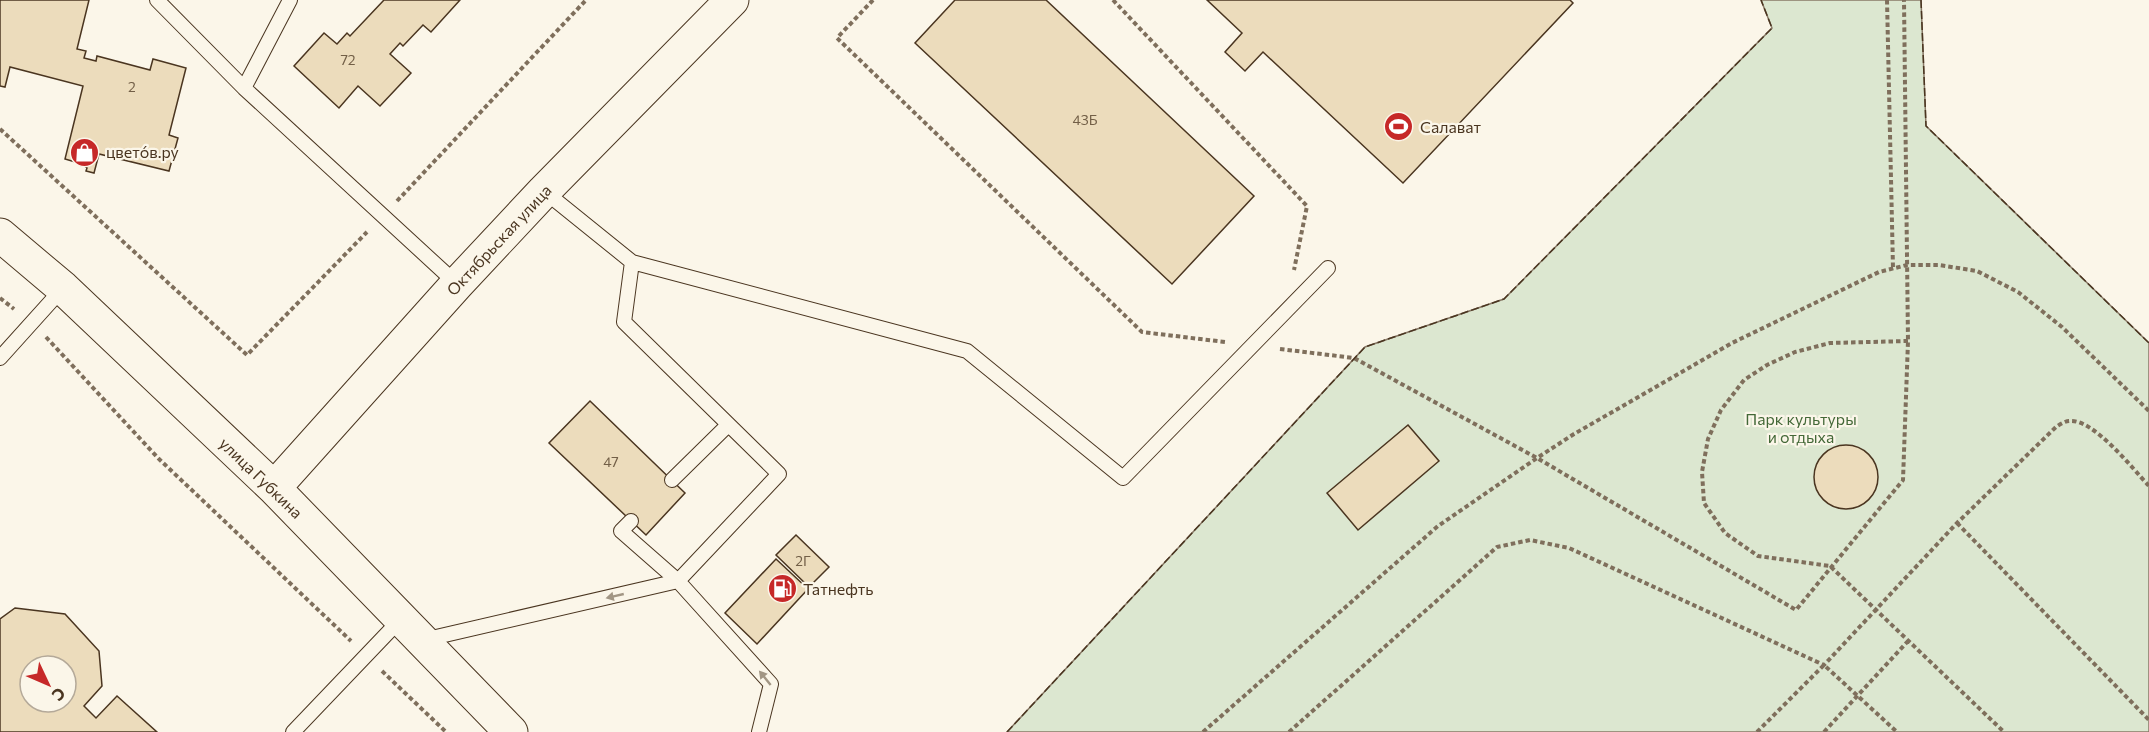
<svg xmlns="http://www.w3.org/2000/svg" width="2149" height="732" font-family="Commissioner,sans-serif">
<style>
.green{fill:#dce7d0;stroke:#887966;stroke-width:1.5}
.building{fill:#ecdcbc;stroke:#4a3520;stroke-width:1.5;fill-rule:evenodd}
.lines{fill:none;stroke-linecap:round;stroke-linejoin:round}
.service-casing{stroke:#4a3520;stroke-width:16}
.tertiary-casing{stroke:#4a3520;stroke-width:35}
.path{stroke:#7f6f5c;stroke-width:4;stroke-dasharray:4.5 3;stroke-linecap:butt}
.service{stroke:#fbf6e9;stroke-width:14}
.tertiary{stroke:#fbf6e9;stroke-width:33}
.fence{stroke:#4a3520;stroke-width:1.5;stroke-dasharray:8 3;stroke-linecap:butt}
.oneway{fill:#a29684}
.labels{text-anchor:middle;stroke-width:4.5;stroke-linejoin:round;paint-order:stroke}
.number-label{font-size:14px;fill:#725f47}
.poi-label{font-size:16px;fill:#4a3520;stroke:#fbf6e9;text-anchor:start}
.street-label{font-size:16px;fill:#4a3520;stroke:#fbf6e9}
.park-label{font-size:16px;fill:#436837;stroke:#fbf6e9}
</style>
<rect width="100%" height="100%" fill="#fbf6e9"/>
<path class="green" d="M1761,0H1921L1926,126L2149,343V732H1007L1365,347L1504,299L1772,28Z"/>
<path class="building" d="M0,0H89L77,49L86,51L84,58L96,61L97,56L150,70L153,59L186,68L169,135L178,138L169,171L99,154L94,173L86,171L87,168L82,164L65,159L83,86L10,67L5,87L0,86Z
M384,0H460L431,32L423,25L403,46L400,43L390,54L411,73L380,106L358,86L339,108L294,66L324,33L337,44L347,33L350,36Z
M955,0H1046L1254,196L1172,284L915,43Z
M1207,0H1570L1573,3L1403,183L1263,52L1245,71L1225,52L1242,33Z
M590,401L685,493L646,535L549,443Z
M1408,425L1439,461L1358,530L1327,493Z
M1814 477a32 32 0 1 1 64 0a32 32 0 1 1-64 0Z
M796,535L829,567L809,587L776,555Z
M776,559L808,589L757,644L725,613Z
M15,608L65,614L99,651L102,686L84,706L96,718L117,696L157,732H0V619ZM30,666H66V702H30Z"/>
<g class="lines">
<defs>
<path id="service" d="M157,0L244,88L457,284
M244,88L290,0
M544,191L632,262L967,351L1123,478L1328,268
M0,358L63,288
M672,480L728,425
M631,521L621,531L678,581L779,474L624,322L632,262
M423,640L678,581L771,684L759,732
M293,732L400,620"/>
<path id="tertiary" d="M0,235L63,288L274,488L511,732
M274,488L457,284L544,191L732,0"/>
</defs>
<use href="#service" class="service-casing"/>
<use href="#tertiary" class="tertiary-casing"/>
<path class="path" d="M873,0L837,38L1142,332L1225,342
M1113,0L1307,206L1294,270
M1887,0L1893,268
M0,129L247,355L367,232
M397,201L586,0
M0,298L14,309
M46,337L159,459L351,641
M1908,341L1830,343L1795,352L1767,365L1744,380L1721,410L1708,439L1702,472L1704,503L1725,533L1758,556L1830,566L2004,732
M1280,349L1354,358L1537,458L1796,610L1903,480L1908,341L1904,0
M1957,523L2149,720
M382,671L446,732
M1203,732L1438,526L1537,458L1574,434L1732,343L1879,272L1907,265H1939L1977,271L2018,292L2062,327L2149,411
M1289,732L1497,547L1530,540L1569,548L1824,665L1957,523L2056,427C2059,425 2065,421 2069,421C2093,418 2133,469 2149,486
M1757,732L1824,665L1897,732
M1824,732L1908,641"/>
<use href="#service" class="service"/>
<use href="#tertiary" class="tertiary"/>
<path class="fence" d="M1921,0L1926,126L2149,343
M1007,732L1365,347L1504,299L1772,28L1761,0"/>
</g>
<defs><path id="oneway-solid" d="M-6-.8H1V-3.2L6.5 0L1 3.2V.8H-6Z" transform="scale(1.5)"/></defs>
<g class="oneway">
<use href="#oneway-solid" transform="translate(615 596) rotate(167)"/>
<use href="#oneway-solid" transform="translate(765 678) rotate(-129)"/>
</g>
<defs>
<symbol id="stadium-disc" viewBox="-11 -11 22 22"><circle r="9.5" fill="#c62828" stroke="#fbf6e9"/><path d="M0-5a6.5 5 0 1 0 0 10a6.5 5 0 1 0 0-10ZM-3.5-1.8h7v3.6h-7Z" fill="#fff"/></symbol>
<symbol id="shop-disc" viewBox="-11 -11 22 22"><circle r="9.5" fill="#c62828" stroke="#fbf6e9"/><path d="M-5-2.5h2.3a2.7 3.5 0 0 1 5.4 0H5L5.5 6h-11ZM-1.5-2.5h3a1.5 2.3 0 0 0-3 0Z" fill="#fff"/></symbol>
<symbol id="fuel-disc" viewBox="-11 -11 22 22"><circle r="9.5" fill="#c62828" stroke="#fbf6e9"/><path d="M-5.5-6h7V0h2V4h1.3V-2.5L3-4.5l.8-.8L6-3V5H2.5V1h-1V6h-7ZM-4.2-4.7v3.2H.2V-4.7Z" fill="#fff"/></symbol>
</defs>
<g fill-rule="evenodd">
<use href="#stadium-disc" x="1382" y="110" width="33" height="33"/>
<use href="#shop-disc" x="68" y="136" width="33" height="33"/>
<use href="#fuel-disc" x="766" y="572" width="33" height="33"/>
</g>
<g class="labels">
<g class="number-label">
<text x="348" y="65">72</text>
<text x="132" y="92">2</text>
<text x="1085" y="125">43Б</text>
<text x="611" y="467">47</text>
<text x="803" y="566">2Г</text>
</g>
<g class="poi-label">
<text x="1420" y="133">Салават</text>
<text x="106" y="158">цвето́в.ру</text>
<text x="803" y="595">Татнефть</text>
</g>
<g class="street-label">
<text transform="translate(499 240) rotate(-47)" y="6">Октябрьская улица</text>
<text transform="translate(261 478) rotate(44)" y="6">улица Губкина</text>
</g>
<g class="park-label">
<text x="1801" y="425">Парк культуры<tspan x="1801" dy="18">и отдыха</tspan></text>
</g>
</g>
<g transform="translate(48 684) rotate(134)"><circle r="28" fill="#fbf6e9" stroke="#b4a999" stroke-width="1.5"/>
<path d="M0-4.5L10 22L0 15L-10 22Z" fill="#c62828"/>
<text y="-9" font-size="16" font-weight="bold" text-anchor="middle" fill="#4a3520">С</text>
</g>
</svg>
